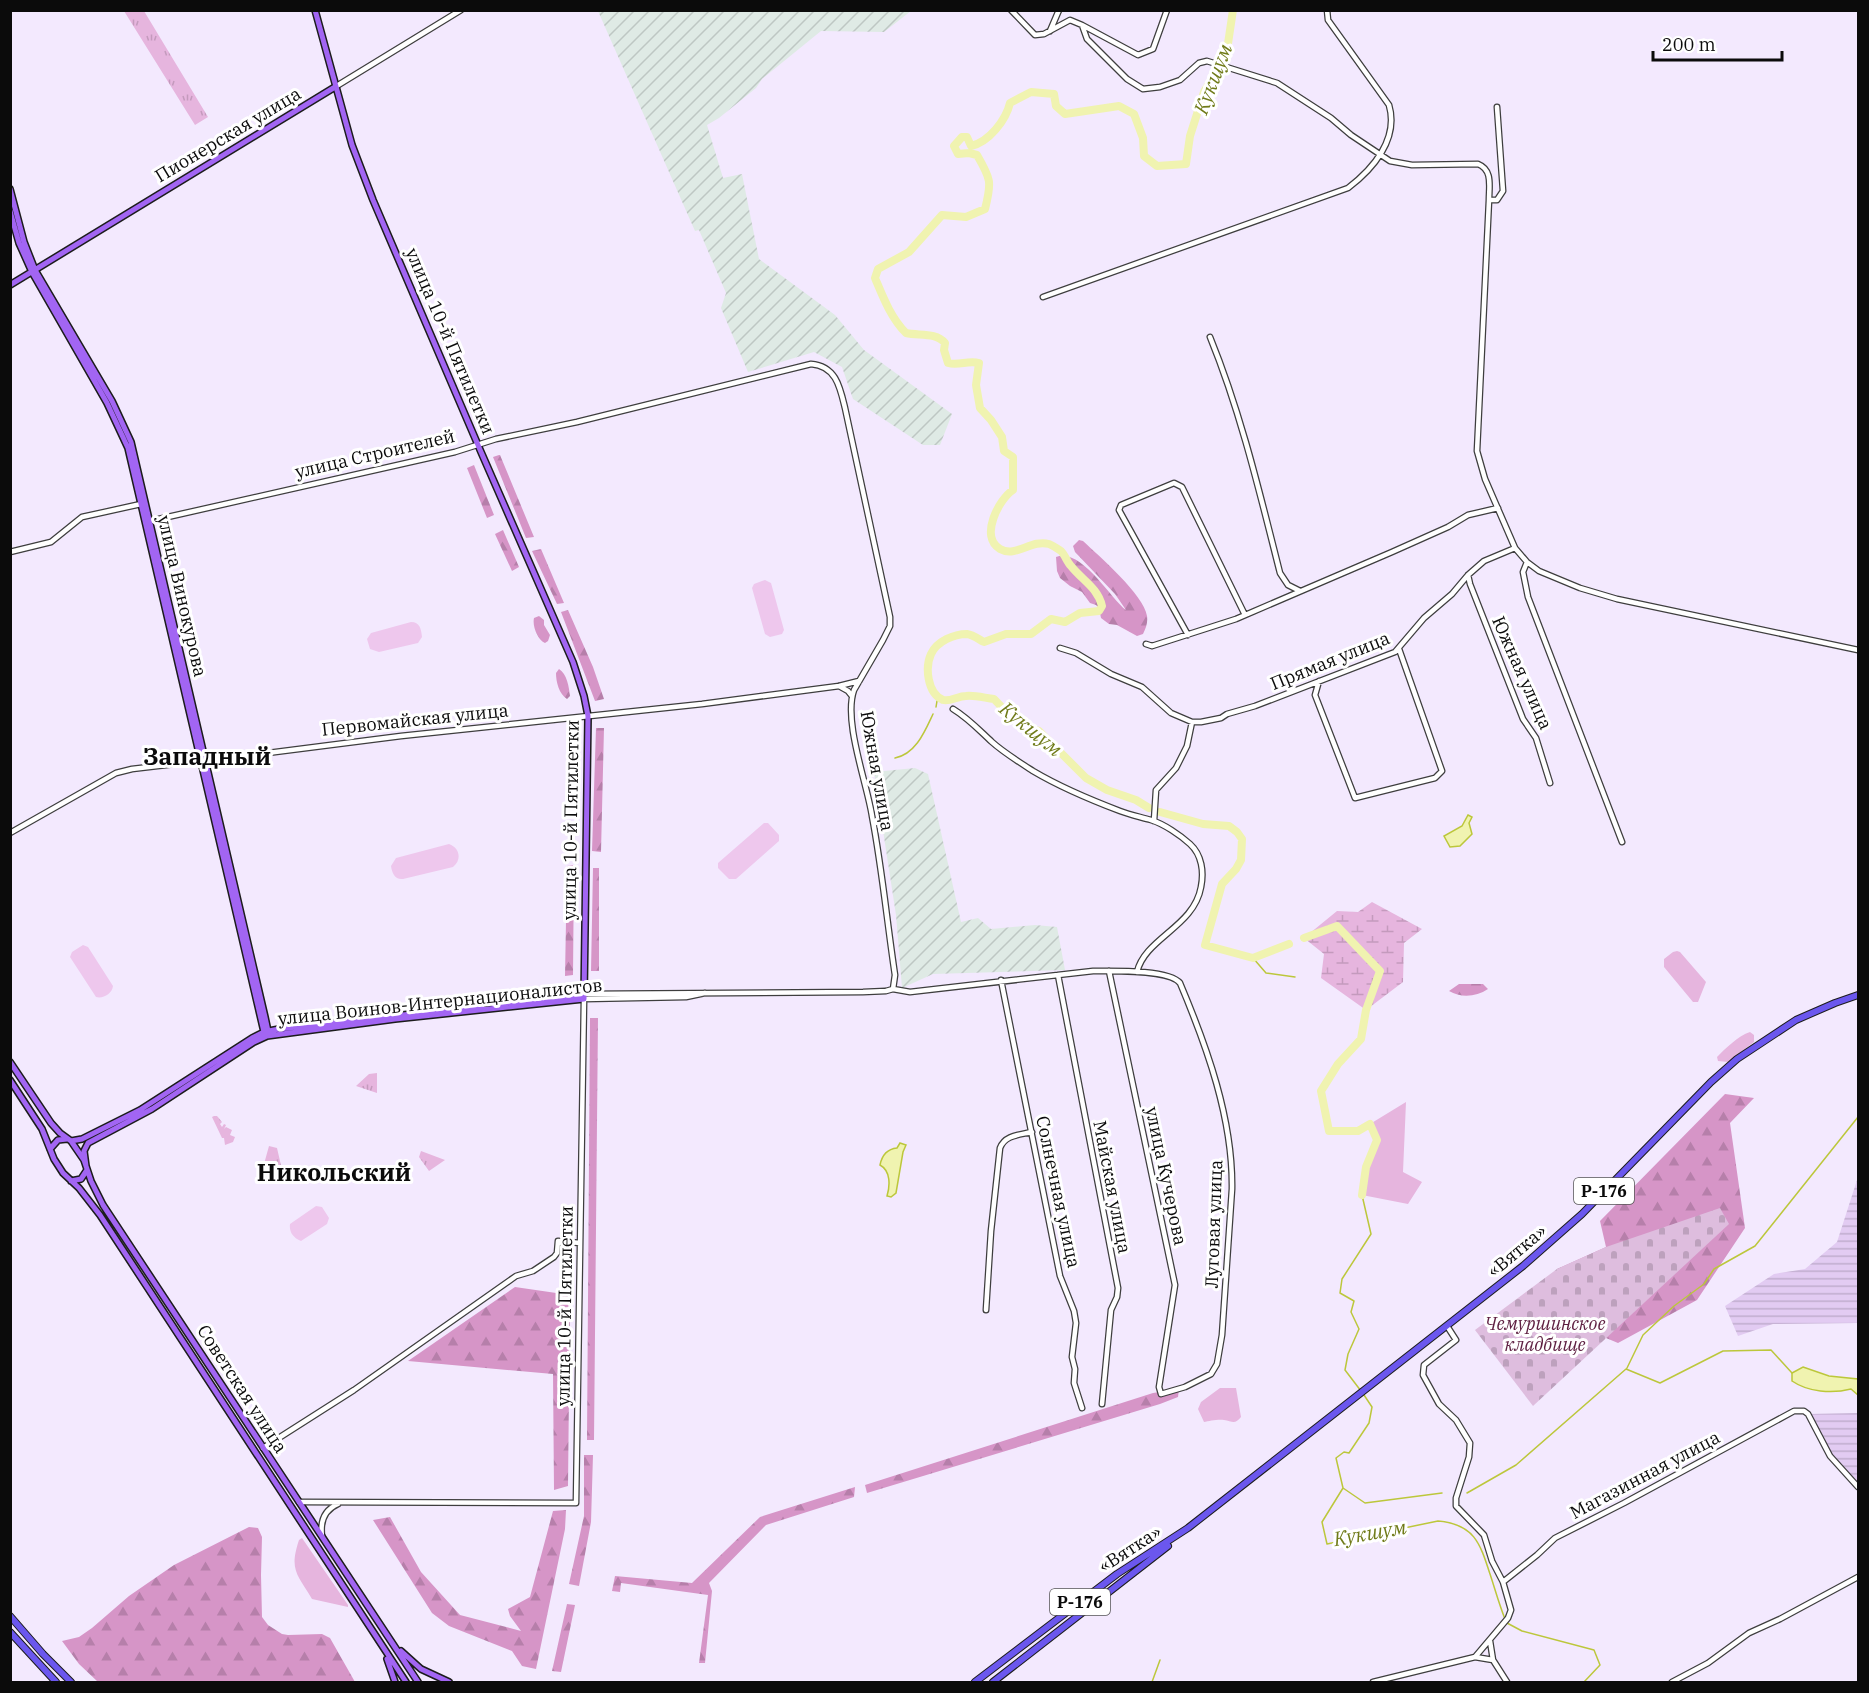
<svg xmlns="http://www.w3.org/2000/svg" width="1869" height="1693" font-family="'IBM Plex Serif',serif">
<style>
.industrial{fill:url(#industrial-furrows)}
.farmland{fill:url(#farmland-rules)}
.grass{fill:#e6b5de}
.forest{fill:url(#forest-firs)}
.wetland{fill:url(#wetland-marsh)}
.cemetery{fill:url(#cemetery-stones)}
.park{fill:url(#park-tufts)}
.pitch{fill:#eec7ed}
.water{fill:#f0f3b0;stroke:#bcc73b;stroke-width:1.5}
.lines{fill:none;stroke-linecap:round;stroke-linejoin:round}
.stream{stroke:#bcc73b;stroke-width:1.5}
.river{stroke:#f0f3b0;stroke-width:8}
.minor-casing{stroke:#3e3e3e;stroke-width:7}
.major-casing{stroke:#1c1c1c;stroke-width:8}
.highway-casing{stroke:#1c1c1c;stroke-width:8}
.minor{stroke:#fff;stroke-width:4.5}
.major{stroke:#a265f3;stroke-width:5}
.highway{stroke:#6b57ee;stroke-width:6}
.labels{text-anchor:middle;stroke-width:6;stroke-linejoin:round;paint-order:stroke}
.shield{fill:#fff;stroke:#545454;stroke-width:1.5}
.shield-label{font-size:16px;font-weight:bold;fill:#0b0b0b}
.street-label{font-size:18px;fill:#0b0b0b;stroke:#fff}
.park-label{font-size:18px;font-style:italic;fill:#5e1f41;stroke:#fff}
.water-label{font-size:20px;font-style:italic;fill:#707b19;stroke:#fff}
.district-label{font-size:24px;font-weight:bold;fill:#0b0b0b;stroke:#fff}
</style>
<defs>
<pattern id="industrial-furrows" width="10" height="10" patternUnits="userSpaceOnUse" patternTransform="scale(1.5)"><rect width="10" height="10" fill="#dfeae5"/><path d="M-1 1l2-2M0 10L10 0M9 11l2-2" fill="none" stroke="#bec7c3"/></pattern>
<pattern id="farmland-rules" width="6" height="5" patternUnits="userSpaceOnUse" patternTransform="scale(1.5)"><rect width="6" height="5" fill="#e2cbf2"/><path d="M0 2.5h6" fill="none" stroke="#c1adce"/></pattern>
<pattern id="forest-firs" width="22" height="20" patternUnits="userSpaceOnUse" patternTransform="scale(1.5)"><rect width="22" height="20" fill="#d695c7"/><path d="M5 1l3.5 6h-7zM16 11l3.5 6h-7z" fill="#b67faa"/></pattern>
<pattern id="wetland-marsh" width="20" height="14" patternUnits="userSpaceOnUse" patternTransform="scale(1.5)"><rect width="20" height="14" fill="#e6b5de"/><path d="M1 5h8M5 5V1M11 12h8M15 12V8" fill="none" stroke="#c49abd"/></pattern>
<pattern id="cemetery-stones" width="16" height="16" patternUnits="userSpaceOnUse" patternTransform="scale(1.5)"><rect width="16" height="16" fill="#debdde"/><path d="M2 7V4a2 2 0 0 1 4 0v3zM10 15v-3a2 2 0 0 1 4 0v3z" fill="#bda1bd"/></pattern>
<pattern id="park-tufts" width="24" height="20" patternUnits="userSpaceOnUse" patternTransform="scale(1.5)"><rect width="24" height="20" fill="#e6b5de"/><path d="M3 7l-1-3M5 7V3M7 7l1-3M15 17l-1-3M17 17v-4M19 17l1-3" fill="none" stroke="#c49abd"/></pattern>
</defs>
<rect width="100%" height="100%" fill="#f3e9fe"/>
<path class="industrial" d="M598,11H911L884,32L821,31L762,79L756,88L719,118L707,125L723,178L742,174L759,259L835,315L864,350L952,414L940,445H923L853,399L842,367L814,352L748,372L721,308L726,293L699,230L695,231Z
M915,768L928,774L961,922L978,918L991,929L1035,925L1057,927L1065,970L933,974L902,988L896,915L874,772Z"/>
<path class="farmland" d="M1858,1177V1323L1773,1324L1738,1336L1725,1306L1774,1274L1805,1269L1837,1242Z
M1858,1413V1487L1830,1456L1808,1414Z"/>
<path class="grass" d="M1677,951L1680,952L1706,982L1698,1002H1693L1664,967V959L1673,952Z
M1750,1032L1754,1035V1042L1728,1062L1718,1061L1717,1057C1726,1048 1738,1036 1750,1032Z
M1406,1102L1403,1172L1422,1182L1408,1204L1362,1195L1366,1167L1377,1140L1370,1124Z
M1220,1388H1236L1241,1417C1235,1425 1232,1421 1224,1420C1218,1419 1209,1421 1204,1422L1198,1409L1201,1402Z
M302,1538L348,1605V1607L312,1599C297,1574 289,1570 299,1540Z"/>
<path class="forest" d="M499,455H500L534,537L526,538L493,457Z
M474,465L494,515L487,518L467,468Z
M503,530L519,567L512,571L495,534Z
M1079,540L1083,541C1099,556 1144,595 1147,616C1148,622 1146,628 1143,634L1137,636L1117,625L1109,624L1101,618L1099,608L1096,605L1090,603L1082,592L1070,586L1060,578L1057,571L1056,557C1081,547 1110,598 1126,610L1115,594L1075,552L1073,546Z
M541,549L564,603L557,604L532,551Z
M568,610L593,667L604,699L595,701L561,612Z
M539,616L544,620V625L550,635L548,641L545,643C538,640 532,626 534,618Z
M559,669C567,674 569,687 570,696L567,699C559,694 556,682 556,673Z
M596,728H604L601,852L592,851Z
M574,865L573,975L565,976L567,866Z
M593,868H599V971H591Z
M1459,984H1483L1488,989C1476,997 1461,998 1449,991Z
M590,1018H598L594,1440H587Z
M1725,1094L1754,1098L1730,1123L1745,1228L1697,1300L1618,1343L1606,1338L1557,1269L1606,1247L1600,1221Z
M515,1287L570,1295L568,1486L554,1490L553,1374L408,1361Z
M1179,1389L1178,1397L1160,1404L867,1493L865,1485L1153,1393Z
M584,1455H593L591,1522L579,1586L569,1584L584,1516Z
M855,1487L854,1497L766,1525L709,1583L712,1591L705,1663H699L708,1595L621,1583L620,1592L612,1591L615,1576L692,1583L760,1517Z
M566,1510L565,1529L536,1669L522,1666L512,1651L449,1626L432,1613L373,1520L390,1517L421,1572L460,1615L521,1631L510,1616L508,1609L530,1597L553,1511Z
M249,1527L258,1528L262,1537L261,1575L262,1617L268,1625L282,1634L288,1635L322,1634L330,1638L355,1682H98L79,1664L62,1641L79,1637L92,1628L129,1596L174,1565Z
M567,1604L575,1605L561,1672L552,1671Z"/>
<path class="wetland" d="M1372,902L1422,929L1404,943L1403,982L1366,1010L1321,978L1324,954L1304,938L1337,911L1358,912Z"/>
<path class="cemetery" d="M1720,1208L1729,1224L1533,1406L1475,1330L1557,1269L1606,1247Z"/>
<path class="park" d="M124,11H144L208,117L195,125Z
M377,1073V1093L356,1086L369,1074Z
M214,1116H217L222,1122L220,1124L222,1127L224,1124L226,1125L224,1129L226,1127L232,1130L230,1135L235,1137L233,1142L225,1145L224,1138H222L212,1117Z
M269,1146L277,1148L283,1174L279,1176L276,1168L264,1164Z
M421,1151L445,1160L429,1171L419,1157Z"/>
<path class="pitch" d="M765,580L771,583L784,630L782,634L770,637L765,634L752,588L754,584Z
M411,622C420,622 421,629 422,637L418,643L379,652L370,649L367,639L371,633Z
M764,823H768L779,835V841L736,879H729L718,868V863Z
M449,844C460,848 462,860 453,867L403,879C395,880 392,873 391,866L396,858Z
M83,945L88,947L113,986C112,994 103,999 96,997L70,957L72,952Z
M316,1206L322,1207L329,1218L327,1224L301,1241C293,1238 289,1232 290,1224Z"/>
<path class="water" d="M1468,815L1472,817L1469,823L1472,834L1460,846L1450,847L1444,836L1462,826Z
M900,1143L906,1145L903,1152L896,1193L891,1197L887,1196C890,1186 891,1171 880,1165C882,1155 887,1149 897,1148Z
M1803,1367L1829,1376L1858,1379V1395L1851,1389C1832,1394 1808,1392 1792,1381V1373Z"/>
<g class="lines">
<path class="stream" d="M936,707L937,701L940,698
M895,758C916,754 925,731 933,714
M1253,958L1266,973L1295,977
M1627,1368L1643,1335L1674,1306L1704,1284L1714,1269L1755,1246L1858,1117
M1361,1391L1345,1370L1348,1354L1359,1329L1351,1312L1354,1301L1340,1293L1342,1279L1371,1234L1362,1195
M1364,1395L1372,1407L1369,1423L1349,1453L1344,1452L1336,1458L1343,1488L1322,1522L1327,1544L1438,1521C1474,1524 1480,1543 1490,1574C1495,1589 1499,1604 1505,1619
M1343,1488L1365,1503L1442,1493
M1467,1493L1516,1465L1626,1369L1660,1383L1723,1351L1771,1350L1792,1373
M1507,1623L1522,1631L1594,1650L1600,1665L1584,1682
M1152,1682L1160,1660"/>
<path class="river" d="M1149,808L1136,800L1107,790L1086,778L1039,731L1021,727L994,699C985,698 975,695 966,696C958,696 950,702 943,700C927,693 925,667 931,654C937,641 954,634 967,634C974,635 978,639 984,642L1006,634H1031L1051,619L1065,622L1080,613L1099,611L1102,606C1098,588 1082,580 1071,566C1067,562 1065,555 1061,551C1058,549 1052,545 1049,544C1031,539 1016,558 1000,549C979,537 999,499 1013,490V457L1004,451L1002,437L991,420L980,408L976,385L979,363C968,360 959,366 948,363L944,350L945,343C936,332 919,336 906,333C891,318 883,297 875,278L878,269L909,252L942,215L966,217L985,209C992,182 991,179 977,155L969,153L958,154L954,146L962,137H967L971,146C989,142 1006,120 1010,103L1031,92L1054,94L1056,106L1065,114L1119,106L1134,114L1143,138L1144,156L1157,166L1186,164L1190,136L1204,92L1226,57L1233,10
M1160,812L1203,824L1229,826L1237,832L1242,839L1241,860L1236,869L1222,884L1205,945L1253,958L1289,944
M1304,938L1337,926L1380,971L1366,1010L1361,1039L1338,1064L1321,1091L1329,1131H1358L1370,1124L1377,1140L1366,1167L1362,1195"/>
<defs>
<path id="minor" d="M1011,10L1035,35L1044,34L1070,20L1082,25L1087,39L1127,79L1143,89L1160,87L1180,80L1199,63L1207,61L1277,83L1331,118L1351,135L1390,161L1412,165L1478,164C1493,170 1489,186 1489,200L1477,451L1485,479L1515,548L1527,562L1539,571L1580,588L1617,599L1858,650
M1082,25L1138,55L1153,49L1167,10
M1050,31L1059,10
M335,87L461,10
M1489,200H1497L1503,191L1497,107
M1043,297L1348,188C1373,169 1399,139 1389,105L1328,20L1327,10
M1210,337C1241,413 1260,494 1280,573L1288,585L1300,591
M150,521L455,452L496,439L577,422L811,364C836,366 840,387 845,408L890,617V626L883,640L854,690C843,721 867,783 872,816C882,868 887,922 895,975L893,989
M10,552L51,542L82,517L141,504
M1527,562L1523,572L1528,597L1622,842
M1468,575L1470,584L1523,719L1536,738L1550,783
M1188,635L1119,510L1121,505L1174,483L1182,487L1245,615
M1146,644L1152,646L1236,619L1392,552L1448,527L1468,515L1498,508
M1060,648L1076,653L1111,674L1142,687L1171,713L1192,722H1201L1221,718L1227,714L1255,706L1395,652L1424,618L1452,594L1468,575L1484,561L1515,548
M1319,681L1315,695L1355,798L1435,778L1442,771L1399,649
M839,686L848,691L852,696
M953,709C968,718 979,730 992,742C1003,752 1019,762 1033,771C1060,787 1091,800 1120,811C1130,815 1141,817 1151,820C1164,824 1180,835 1190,844C1202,855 1204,872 1201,887C1194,927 1145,938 1137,972
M205,761L401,736L702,704L839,686L859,681
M1154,821L1156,790L1176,768L1187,746L1192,722
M10,833L116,773L132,769L200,761
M1058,975L1118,1288L1117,1297L1111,1310L1102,1404
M1001,980L1060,1276L1074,1311L1076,1323L1072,1357L1075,1369L1074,1383L1082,1408
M893,989L910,992L1093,971C1112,971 1169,969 1180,983C1207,1047 1233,1119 1232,1189L1222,1335L1217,1364L1211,1374L1185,1387L1161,1394L1159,1387L1175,1285L1109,971
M584,994L863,992L886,991L893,989
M986,1310L991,1231L1000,1148C1005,1135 1019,1135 1032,1132
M1447,1326L1456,1340L1424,1365L1423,1375L1439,1404L1456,1420L1470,1443L1469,1457L1456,1498V1506L1484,1535L1492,1561L1503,1582L1511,1610L1508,1618L1475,1657
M263,1448L354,1390L516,1276L533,1271L554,1257L557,1253L558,1241L580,1243
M299,1502L576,1503L584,999L686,997L705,993
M322,1536C320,1521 324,1510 338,1504
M1503,1582L1537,1555L1555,1538L1624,1503L1794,1411H1804L1808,1414L1830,1456L1858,1487
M1490,1641L1493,1660L1507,1682
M1373,1682L1475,1657L1493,1660
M1672,1682L1708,1663L1749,1633L1780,1619L1858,1577"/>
<path id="major" d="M10,189L24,242L35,270L112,401L131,442L265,1017L268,1031L267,1036
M10,211L19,243L32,272L107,403L128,448L264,1032L267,1036
M10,285L335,87
M494,1005L584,994
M10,1062L51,1123L60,1133L71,1141L84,1160L91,1181L103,1205L418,1682
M10,1080L42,1129L54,1159L63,1173L79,1188L100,1215L406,1682
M71,1141L82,1139L140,1110L252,1038L264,1032L279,1029L482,1006
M50,1149L58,1140L67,1139
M86,1166L84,1151L88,1143L152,1109L254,1042L267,1036L395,1019L584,999L588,716L584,696L573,662L481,452L373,200L352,145L315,10
M71,1181L81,1179L87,1170
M401,1651L421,1669L449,1682
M387,1659L395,1682"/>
<path id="highway" d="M10,1616L43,1654L71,1682
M10,1632L56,1682
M975,1682L1117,1574L1188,1528L1523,1266L1582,1214L1711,1082L1737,1059L1796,1020L1835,1003L1858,995
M993,1682L1168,1546"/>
</defs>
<use href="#minor" class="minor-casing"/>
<use href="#major" class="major-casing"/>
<use href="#highway" class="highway-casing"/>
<use href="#minor" class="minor"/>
<use href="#major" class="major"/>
<use href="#highway" class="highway"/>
</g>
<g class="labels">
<g class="shield">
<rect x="1574" y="1178" width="60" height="26" rx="4.5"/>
<rect x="1050" y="1589" width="60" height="26" rx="4.5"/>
</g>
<g class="shield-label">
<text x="1604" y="1197">Р-176</text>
<text x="1080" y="1608">Р-176</text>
</g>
<g class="street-label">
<text transform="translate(228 135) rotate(-31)" y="6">Пионерская улица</text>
<text transform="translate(450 341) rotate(67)" y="6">улица 10-й Пятилетки</text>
<text transform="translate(375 454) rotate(-13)" y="6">улица Строителей</text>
<text transform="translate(182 596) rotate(77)" y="6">улица Винокурова</text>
<text transform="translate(1330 661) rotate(-22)" y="6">Прямая улица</text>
<text transform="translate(1522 673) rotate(66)" y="6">Южная улица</text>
<text transform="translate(415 720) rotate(-6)" y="6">Первомайская улица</text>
<text transform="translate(877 771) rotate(80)" y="6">Южная улица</text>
<text transform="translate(571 820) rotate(-89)" y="6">улица 10-й Пятилетки</text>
<text transform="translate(440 1002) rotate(-6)" y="6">улица Воинов-Интернационалистов</text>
<text transform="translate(1166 1176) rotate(78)" y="6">улица Кучерова</text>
<text transform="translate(1112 1187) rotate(79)" y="6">Майская улица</text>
<text transform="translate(1058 1192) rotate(78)" y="6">Солнечная улица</text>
<text transform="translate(1214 1224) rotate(-88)" y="6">Луговая улица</text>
<text transform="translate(1517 1251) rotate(-40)" y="6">«Вятка»</text>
<text transform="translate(565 1306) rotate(-89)" y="6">улица 10-й Пятилетки</text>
<text transform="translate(242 1389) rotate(57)" y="6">Советская улица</text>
<text transform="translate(1645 1475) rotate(-28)" y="6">Магазинная улица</text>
<text transform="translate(1130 1549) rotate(-33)" y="6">«Вятка»</text>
</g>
<g class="park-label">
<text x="1545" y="1330">Чемуршинское<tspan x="1545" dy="21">кладбище</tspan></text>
</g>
<g class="water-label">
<text transform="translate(1213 79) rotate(-69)" y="7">Кукшум</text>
<text transform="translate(1031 729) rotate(39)" y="7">Кукшум</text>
<text transform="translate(1370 1533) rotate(-10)" y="7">Кукшум</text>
</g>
<g class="district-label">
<text x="207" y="765">Западный</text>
<text x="334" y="1181">Никольский</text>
</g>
</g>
<rect width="1869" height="1693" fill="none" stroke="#0b0b0b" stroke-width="24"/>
<path d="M1653 51v9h129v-9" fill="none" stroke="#0b0b0b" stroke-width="3"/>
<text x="1662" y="51" font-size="18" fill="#0b0b0b" stroke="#ffffff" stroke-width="4.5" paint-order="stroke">200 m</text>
</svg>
